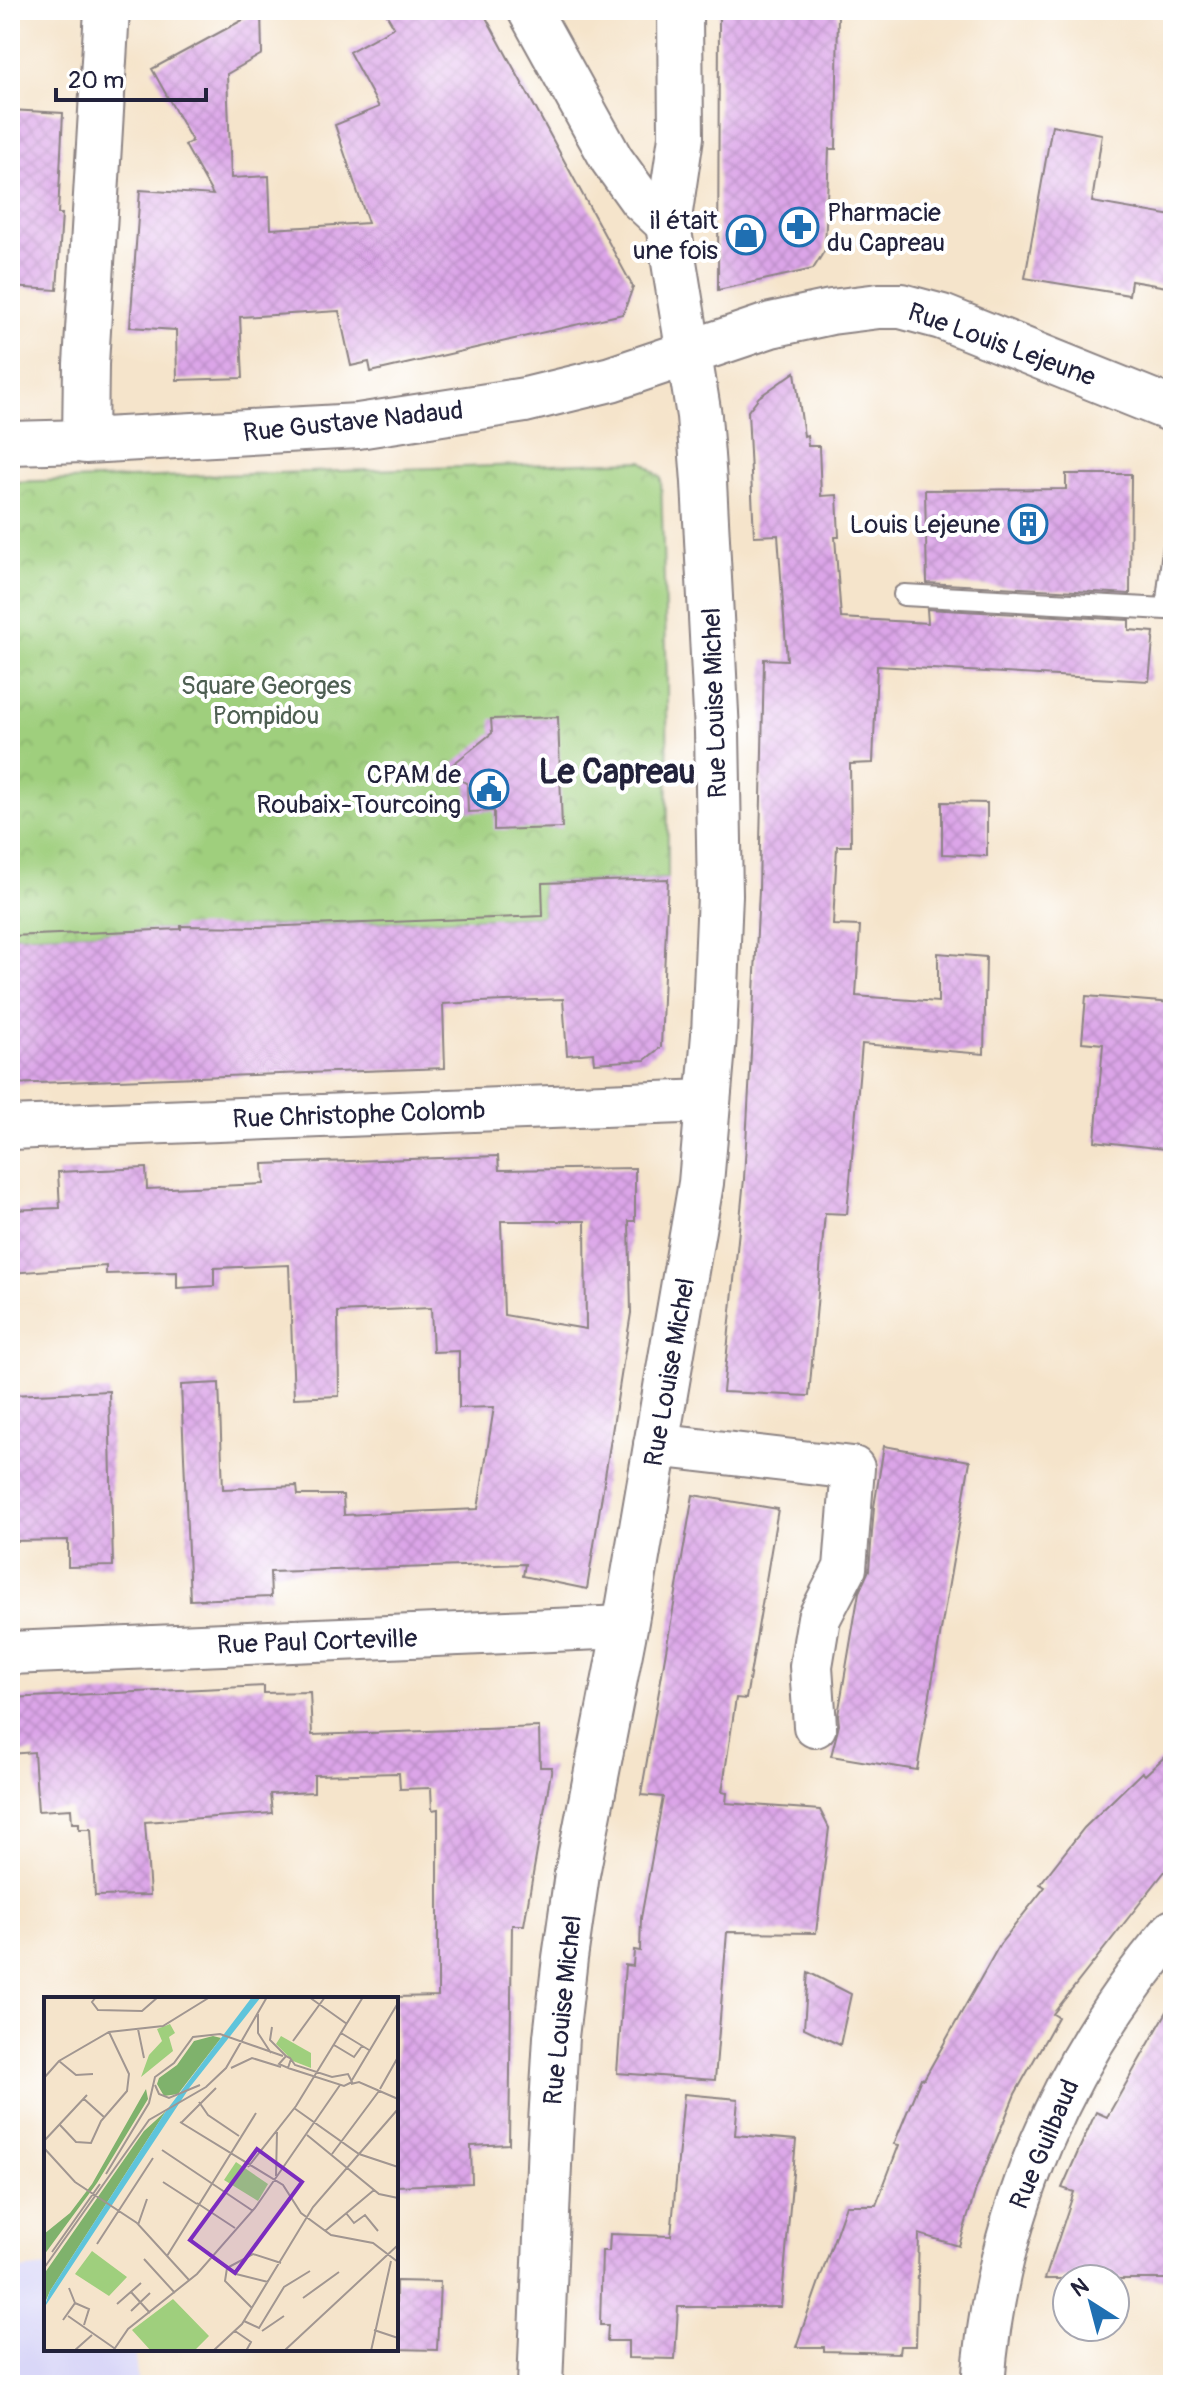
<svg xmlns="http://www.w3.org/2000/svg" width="1183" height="2395" font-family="Pangolin,sans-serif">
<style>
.built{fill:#d9d7f8}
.park{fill:url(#park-crowns);stroke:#60785c;stroke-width:2}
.building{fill:url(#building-cross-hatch);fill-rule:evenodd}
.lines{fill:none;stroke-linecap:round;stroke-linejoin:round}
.service-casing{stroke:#8c8383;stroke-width:24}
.minor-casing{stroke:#8c8383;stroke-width:46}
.tertiary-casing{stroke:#8c8383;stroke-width:48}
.service{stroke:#fff;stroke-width:20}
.minor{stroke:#fff;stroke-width:42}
.tertiary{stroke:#fff;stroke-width:44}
.labels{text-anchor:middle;stroke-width:8;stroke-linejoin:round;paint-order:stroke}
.poi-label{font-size:26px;fill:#22223b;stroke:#fff;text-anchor:end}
.street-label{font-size:26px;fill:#22223b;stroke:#fff}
.park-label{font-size:26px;fill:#4e5f52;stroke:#fff}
.district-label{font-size:34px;font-weight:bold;fill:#22223b;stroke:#fff}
.inset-road{fill:none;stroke:#a19691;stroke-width:2}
.view{fill:#7b2cbf;fill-opacity:0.15;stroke:#7b2cbf;stroke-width:4}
.inset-edge{fill:none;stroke:#22223b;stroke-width:4}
</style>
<defs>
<pattern id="park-crowns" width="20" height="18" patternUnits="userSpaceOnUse" patternTransform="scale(2)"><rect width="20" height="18" fill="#9fcf7d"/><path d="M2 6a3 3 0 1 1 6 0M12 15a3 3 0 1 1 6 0" fill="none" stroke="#89b16d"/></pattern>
<pattern id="building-cross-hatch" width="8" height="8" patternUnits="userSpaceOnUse" patternTransform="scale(2)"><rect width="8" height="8" fill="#dca5e8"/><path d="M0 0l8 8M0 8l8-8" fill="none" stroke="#bc8ec8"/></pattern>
</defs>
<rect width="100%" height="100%" fill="#fff"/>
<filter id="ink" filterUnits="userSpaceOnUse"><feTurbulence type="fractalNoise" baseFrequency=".0125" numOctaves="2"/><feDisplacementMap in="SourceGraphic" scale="16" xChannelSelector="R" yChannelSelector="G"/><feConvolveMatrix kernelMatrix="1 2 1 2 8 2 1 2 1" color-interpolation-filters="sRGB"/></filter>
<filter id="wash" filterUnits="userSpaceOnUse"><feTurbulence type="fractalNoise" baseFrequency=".006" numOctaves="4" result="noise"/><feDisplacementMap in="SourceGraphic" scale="32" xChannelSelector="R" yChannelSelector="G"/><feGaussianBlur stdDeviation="1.8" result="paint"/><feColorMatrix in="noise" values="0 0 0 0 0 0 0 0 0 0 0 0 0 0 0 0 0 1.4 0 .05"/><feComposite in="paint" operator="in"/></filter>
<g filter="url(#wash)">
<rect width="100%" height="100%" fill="#f5e4cb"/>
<path class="built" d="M46,2267V2349H134L138,2385H10V2271Z"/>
<path class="park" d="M642,461L661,478L667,682L668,879L542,883L543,916L10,936V482Z"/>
<g id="blocks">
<path class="building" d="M261,10L262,54L227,74L231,178L269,176L271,229L368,223L335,125L379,107L349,52L394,27L384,10H482L633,287L623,314L371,372L369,362L351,366L339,311L240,317L243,378L177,380L176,330L130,327L140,190L213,195L185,145L192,141L152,69Z
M719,10H838L836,149H829L825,250L813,269L718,290Z
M10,110L63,113L58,214H62L57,290L10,287Z
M1052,125L1102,134L1092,202L1173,216V288L1131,281L1129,295L1025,278Z
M795,372L804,436L807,435L808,446H819L821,496L837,495L839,537H835L841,618L928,623L927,609L1129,620V630L1154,632L1149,681L877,666L873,763L850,764L851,846H837L833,925L860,926L856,996L938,1002V953L986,957L984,1054L862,1044L847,1214L825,1213L809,1396L723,1392L744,1179L752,1035L759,890L764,659L787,660L778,535L754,536L748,411L759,397Z
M1066,474H1131L1130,594L927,583L925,490L1066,489Z
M558,717L562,828L494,830V811L468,812L467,783L442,773L492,733L491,719Z
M942,802L987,803V856L942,854Z
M668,879L661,1047L645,1060L594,1063L593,1053L567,1055L563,999L480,1002L443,1004L445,1068L10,1084V936L181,929V926L260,927L543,916L542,883Z
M1086,996L1173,1003V1150L1095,1141L1103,1044L1082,1042Z
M498,1156L499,1170L635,1168V1221H629L631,1313L587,1589L523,1576L525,1564L270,1572L271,1597L190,1600L181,1385L219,1383L223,1489L297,1486L298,1495H343L344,1515L478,1509L494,1407L459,1408V1351L433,1352L431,1308L338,1312L339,1396L294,1398L289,1265L214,1268V1286L177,1288V1272L106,1274V1266L10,1273V1210L60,1208L58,1172L146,1168L147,1189L264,1184L263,1164ZM501,1221H585L586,1329L504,1315Z
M109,1391L113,1566L68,1567V1540L10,1541V1395Z
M884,1446L970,1461L917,1770L831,1756L839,1725L838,1715L859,1592L869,1570L874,1507Z
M693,1495L778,1509L746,1699L736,1698L722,1792L727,1793L726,1803L820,1810L829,1828L816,1933L727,1932L715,2080L617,2073L625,1965L633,1966L634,1950L640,1951L641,1918L663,1797L641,1795Z
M264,1686V1693L310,1692L312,1735L539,1727L540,1767H552L524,1925H512L509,2144L471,2146L472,2183L396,2186V1997L438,1996V1809L432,1810L431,1788L400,1789L399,1773L314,1775V1792L270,1794L272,1813L145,1822L150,1895L95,1896L91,1829H79V1823H72L71,1809L38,1811L34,1752L10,1754V1698Z
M1173,1749V1861L1053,2014L1058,2017L1015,2094L976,2189L959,2246L919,2234L916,2346H900L899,2353L824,2351V2347H796L846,2205H876L899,2145L894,2144L921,2078L924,2079L1000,1944L1045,1887L1040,1884L1084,1828L1142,1772L1145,1775Z
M808,1972L851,1994L840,2045L804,2028Z
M1173,2001V2279H1045L1074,2192L1062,2188L1085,2136L1096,2112L1107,2117Z
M684,2094L738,2099L735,2135L796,2140L781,2307H678L675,2359L628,2358V2341H607L608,2325H600L602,2251H609L610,2234L671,2236Z
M396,2281L440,2282L437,2350L396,2349Z"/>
</g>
</g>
<g filter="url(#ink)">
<use href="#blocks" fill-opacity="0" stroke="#8c8383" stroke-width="2"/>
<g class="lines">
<defs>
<path id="service" d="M904,595L1166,609L1173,550"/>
<path id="minor" d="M529,10L612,160L640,199L668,225
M10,443L85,441
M10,1128L708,1101
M655,1445L853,1468L845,1568L819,1618L811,1666L815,1726
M10,1653L625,1627
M983,2385C995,2216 1063,2059 1173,1931"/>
<path id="tertiary" d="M107,10L86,364L85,441L358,426L525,400L611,379L771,325L831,312L879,306H901L942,317L1173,410
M540,2385L550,2141L556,2037L565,1958L577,1874L625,1627L701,1183L714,1035L720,895L717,732L704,482L699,416L668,225L681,137L680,10"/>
</defs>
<use href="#service" class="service-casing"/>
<use href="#minor" class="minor-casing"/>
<use href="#tertiary" class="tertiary-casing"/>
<use href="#service" class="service"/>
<use href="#minor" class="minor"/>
<use href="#tertiary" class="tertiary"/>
</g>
</g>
<defs>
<symbol id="pharmacy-ring" viewBox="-11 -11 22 22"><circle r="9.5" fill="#fff" stroke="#1f6fb2" stroke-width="1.5"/><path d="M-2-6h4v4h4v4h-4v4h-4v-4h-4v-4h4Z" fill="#1f6fb2"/></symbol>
<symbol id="shop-ring" viewBox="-11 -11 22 22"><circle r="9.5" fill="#fff" stroke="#1f6fb2" stroke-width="1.5"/><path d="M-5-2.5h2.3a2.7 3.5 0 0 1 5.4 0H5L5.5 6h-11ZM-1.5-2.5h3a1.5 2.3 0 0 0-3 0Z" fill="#1f6fb2"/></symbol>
<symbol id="building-ring" viewBox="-11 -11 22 22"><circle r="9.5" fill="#fff" stroke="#1f6fb2" stroke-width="1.5"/><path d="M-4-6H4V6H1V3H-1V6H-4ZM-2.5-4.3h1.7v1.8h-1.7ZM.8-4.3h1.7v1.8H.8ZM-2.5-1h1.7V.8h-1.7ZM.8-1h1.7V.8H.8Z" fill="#1f6fb2"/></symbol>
<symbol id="civic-ring" viewBox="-11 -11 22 22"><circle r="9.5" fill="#fff" stroke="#1f6fb2" stroke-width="1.5"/><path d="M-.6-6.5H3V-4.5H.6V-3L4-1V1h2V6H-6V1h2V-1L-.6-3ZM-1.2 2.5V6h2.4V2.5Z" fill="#1f6fb2"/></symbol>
</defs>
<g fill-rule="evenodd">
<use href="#pharmacy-ring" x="777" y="205" width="44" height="44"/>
<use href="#shop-ring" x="724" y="213" width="44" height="44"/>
<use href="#building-ring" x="1006" y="502" width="44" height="44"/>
<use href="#civic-ring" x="467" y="767" width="44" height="44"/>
</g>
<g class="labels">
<g class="poi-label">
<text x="827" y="221" text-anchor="start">Pharmacie<tspan x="827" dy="30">du Capreau</tspan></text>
<text x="718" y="229">il était<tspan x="718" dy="30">une fois</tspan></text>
<text x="1000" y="533">Louis Lejeune</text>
<text x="461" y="783">CPAM de<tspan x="461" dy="30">Roubaix-Tourcoing</tspan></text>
</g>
<g class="street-label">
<text transform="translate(1002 344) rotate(20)" y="9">Rue Louis Lejeune</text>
<text transform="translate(353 421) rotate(-6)" y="9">Rue Gustave Nadaud</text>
<text transform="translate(714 703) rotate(-92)" y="9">Rue Louise Michel</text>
<text transform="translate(359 1114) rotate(-2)" y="9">Rue Christophe Colomb</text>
<text transform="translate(669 1372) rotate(-80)" y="9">Rue Louise Michel</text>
<text transform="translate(317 1641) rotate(-2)" y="9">Rue Paul Corteville</text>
<text transform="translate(562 2010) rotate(-84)" y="9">Rue Louise Michel</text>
<text transform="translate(1044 2144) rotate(-67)" y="9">Rue Guilbaud</text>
</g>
<g class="park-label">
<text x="266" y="694">Square Georges<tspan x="266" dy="30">Pompidou</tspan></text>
</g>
<g class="district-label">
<text x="617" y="783">Le Capreau</text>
</g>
</g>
<g transform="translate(44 1997)">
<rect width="354" height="354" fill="#f5e4cb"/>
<path d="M237,39L267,56V71L249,64L232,47Z" fill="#9fcf7d"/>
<path d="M169,39L177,41L134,97L120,99L113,87L115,81L133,68L150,44ZM102,92L104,102L53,186L0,258V237L26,216L48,187ZM122,114L6,294L0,308V277L100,134Z" fill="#7fb26c"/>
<path d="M192,165L224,187L214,204L180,183Z" fill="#9fcf7d"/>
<path d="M126,27L131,36L125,40L129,54L97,80L105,58L118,44L113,32ZM48,254L83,280L65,299L31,277ZM129,302L165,339L150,354H107L88,333Z" fill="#9fcf7d"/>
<path d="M208,0H217L146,90L0,311L6,294L122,114Z" fill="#5ec4db"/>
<path class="inset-road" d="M52,0L48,5L54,13L98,14L114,0M265,0L303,27M214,17V36L227,56M228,30L226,43L242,59M94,32L100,61M297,36L325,53M249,44L281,0M290,48L310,60L318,49M15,64L32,78L49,77M187,71L208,61L237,70M244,71L300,89L308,85L304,77L288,80L251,68L246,61L242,59L235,67L244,71L247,62M0,81L15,64L65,35L119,29L166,0M308,83L354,6M307,87L315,85L354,102M111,88L115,97L125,101L156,88M336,92L354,60M40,102L60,120M155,105L164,118L195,139M250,111L315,157L354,170M136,125L239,188L257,216L287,238L329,246L354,265M137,126L172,91M16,128L32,145L47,146L57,124L83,94L85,77L65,35M263,138L335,197L354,201M0,144L43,98M0,151L31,185L93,226L145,283M118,153L209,214M288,157L335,94M204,170L252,109L319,0M62,177L105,106L111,80L130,66L149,40L176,37L239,59M232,179L233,135M119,185L153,207M153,206L191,231M302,216L310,226L321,218L334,234M94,228L103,202M281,234L330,193M53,247L109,161M8,255L56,187M123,259L212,116M166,259L192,277L224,285M100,262L131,296M0,271L105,123L162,90L182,71L223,0M183,271L209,257L237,266M183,271L181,284L208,311M87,295L106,316M259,301L295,275M31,306L45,312L40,328M73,307L97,286M87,314L106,296M24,319L70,351M19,323L31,306L25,291M200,324L215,331L240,290L266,274M330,333L354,341M191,334L207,345L202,354M218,334L240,319M30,354L48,338M69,354L84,332L153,277L211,211L296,88M169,354L198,327L269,210L354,112M240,354L354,248M327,354L347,264"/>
<path class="view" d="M213,152L258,185L191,276L146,243Z"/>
<rect width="354" height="354" class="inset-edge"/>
</g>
<rect width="1183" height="2395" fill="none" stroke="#fff" stroke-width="40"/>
<g transform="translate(1091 2303) rotate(324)"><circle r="38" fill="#ffffff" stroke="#a7a7b1" stroke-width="2"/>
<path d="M0-6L14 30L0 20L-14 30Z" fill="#1f6fb2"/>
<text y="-12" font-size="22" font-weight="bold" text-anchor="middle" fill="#22223b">N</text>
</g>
<path d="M56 88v12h150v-12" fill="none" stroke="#22223b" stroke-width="4"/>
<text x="68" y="88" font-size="24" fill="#22223b" stroke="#ffffff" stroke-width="6" paint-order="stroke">20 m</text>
</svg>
